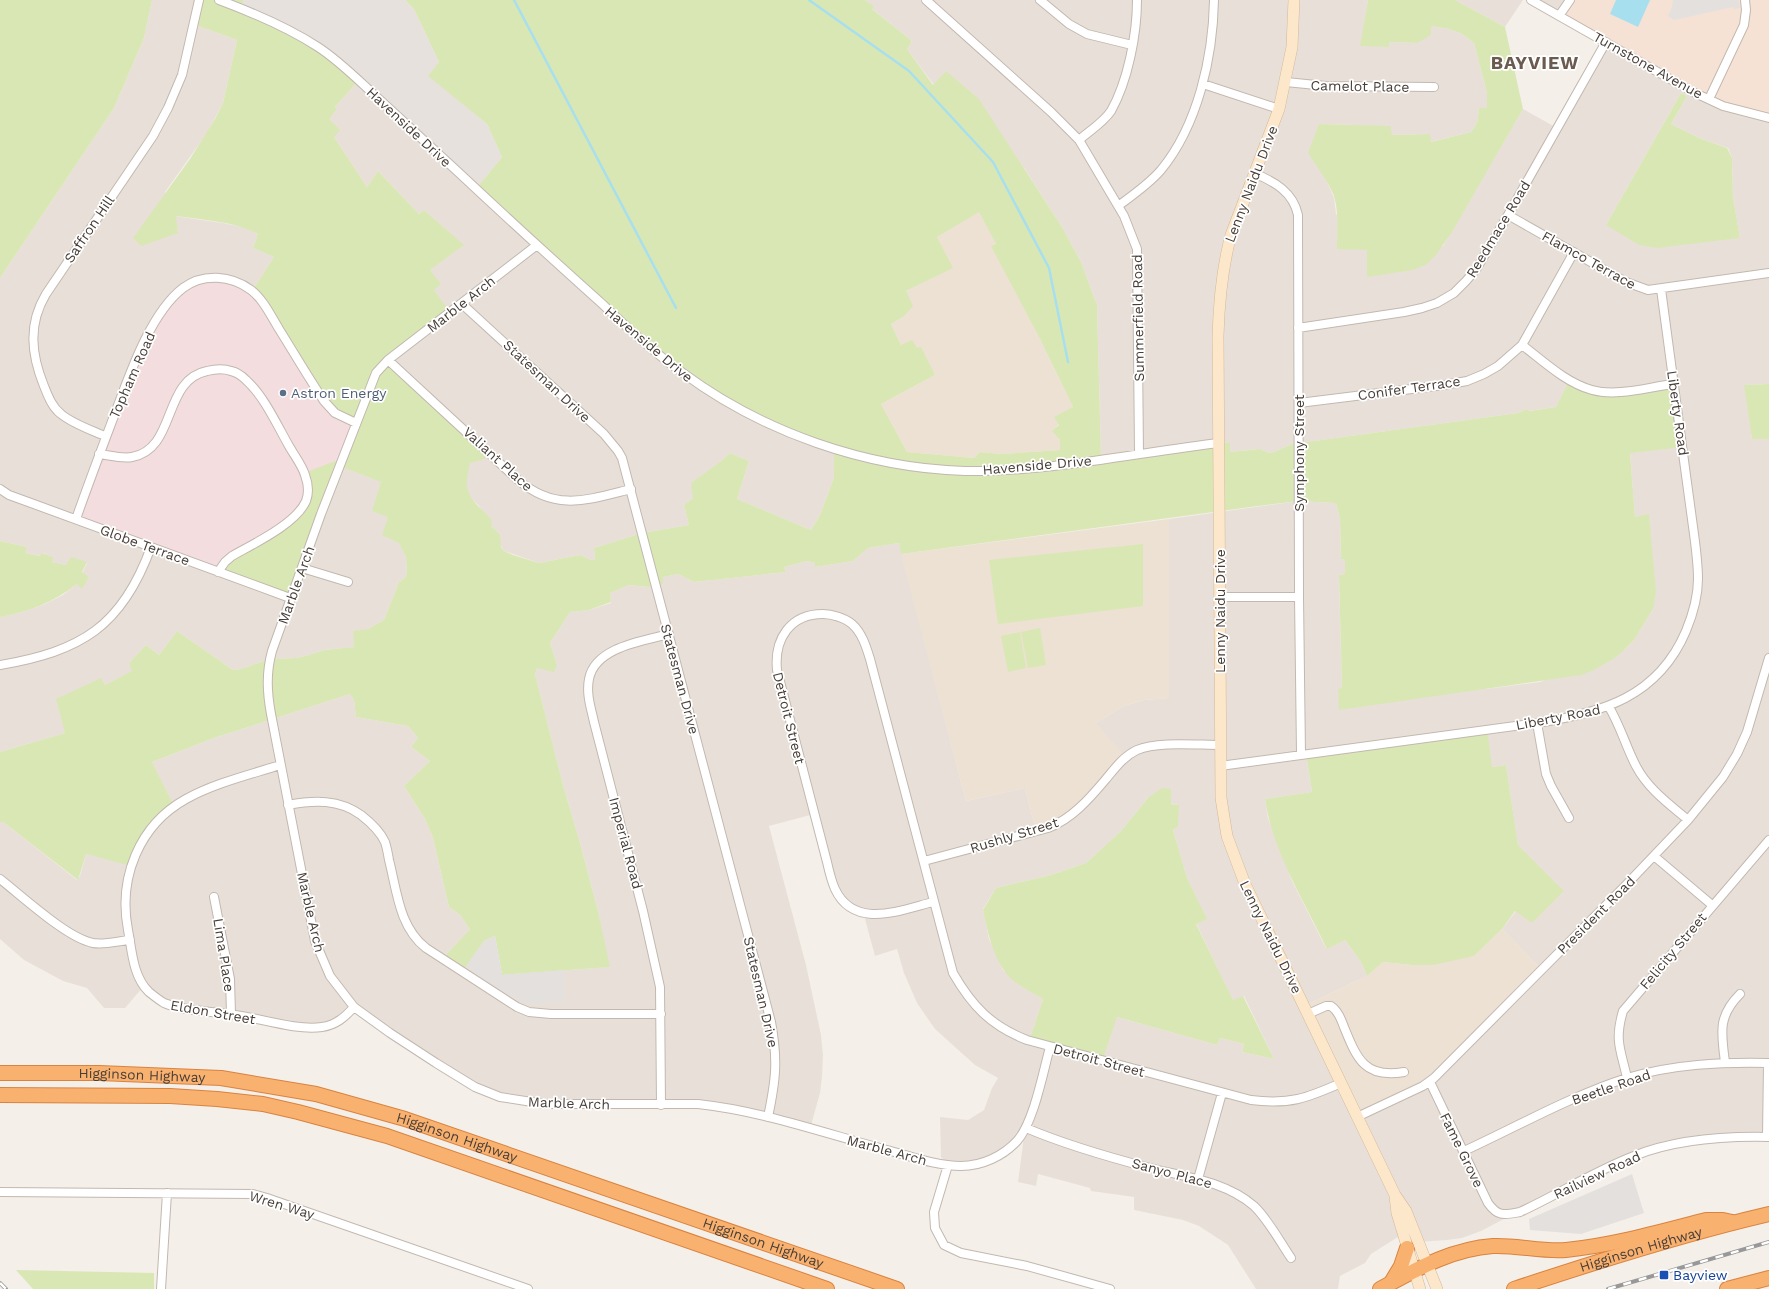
<svg xmlns="http://www.w3.org/2000/svg" width="1769" height="1289" font-family="'Work Sans',sans-serif">
<style>
.residential{fill:#e8e0d8;fill-rule:evenodd}
.commercial{fill:#f5e2d5}
.industrial{fill:#e7e1de}
.education{fill:#ede1d4}
.medical{fill:#f4dddf}
.green{fill:#d9e7b4;fill-rule:evenodd}
.parking{fill:#e3e0de}
.water{fill:#a8dfee}
.lines{fill:none;stroke-linecap:round;stroke-linejoin:round}
.stream{stroke:#a8dfee;stroke-width:2.5}
.street-casing{stroke:#c2b8af;stroke-width:10}
.secondary-casing{stroke:#d2b99a;stroke-width:12}
.highway-casing{stroke:#d9833f;stroke-width:16}
.street{stroke:#fff;stroke-width:8}
.secondary{stroke:#fde7cb;stroke-width:11}
.highway{stroke:#f9b16f;stroke-width:14}
.rail-casing{stroke:#989898;stroke-width:4}
.rail{stroke:#fff;stroke-width:2.5;stroke-dasharray:8;stroke-linecap:butt}
.service-dot{fill:#5c6f8a;stroke:#fff;stroke-width:1.5}
.transit-dot{fill:#1a4fb4;stroke:#fff;stroke-width:1.5}
.labels{text-anchor:middle;stroke-width:3.5;stroke-linejoin:round;paint-order:stroke}
.street-label{font-size:14px;fill:#483e38;stroke:#fff}
.service-label{font-size:14px;fill:#4e5e75;stroke:#fff;text-anchor:start}
.transit-label{font-size:14px;fill:#164399;stroke:#fff;text-anchor:start}
.district-label{font-size:18px;font-weight:bold;letter-spacing:1px;fill:#6a5a4f;stroke:#fff}
</style>
<rect width="100%" height="100%" fill="#f4efe9"/>
<path class="residential" d="M152,0H199L193,24L237,40L223,103L207,133L165,192L178,233L175,216L223,223L246,228L258,234L253,248L274,257L252,291L339,466L382,482L388,517L406,557L407,573L404,579L399,582L384,620L368,629L353,632L355,647L324,650L309,655L296,658L270,659L241,669L233,670L177,631L159,655L146,645L129,663L133,671L105,685L101,679L65,733L0,752V617L19,613L43,605L63,595L77,584L87,563L66,565L51,562L52,557L43,553L41,556L24,553L27,547L0,541V278L114,108L144,38Z
M865,0H1368L1364,25L1389,47V42L1417,43L1431,26L1449,29L1462,34L1474,43L1487,93V109L1479,108L1477,123L1471,132L1430,142V134L1392,135L1353,125L1319,124L1327,182L1334,198L1336,214L1367,250V277L1443,246L1523,109L1557,128L1606,42L1769,119V384L1745,385L1752,439H1769V1137L1662,1147L1521,1210L1481,1231L1462,1238L1447,1240L1417,1242L1398,1237L1371,1254L1365,1263L1340,1276L1338,1289H1256L1228,1245L1199,1226L1183,1220L1134,1210V1197L1091,1191L1090,1188L1038,1174L1036,1186L1018,1182L1025,1129L1017,1139L991,1159L948,1164L941,1157L940,1117L968,1120L984,1110L992,1088L998,1078L975,1065L935,1029L917,1003L904,973L897,949L875,956L865,919V913L839,896L814,814L769,826L806,965L821,1035L823,1055L822,1077L820,1093L810,1129L715,1106L544,1104L490,1093L354,1007L322,1027L163,1002L144,986L125,1008H104L87,988L63,981L24,960L0,939V822H3L77,880L80,876L86,854L131,865L152,762L214,738L350,694L354,700L356,717L408,726L418,738L411,747L430,761L404,786L425,819L433,838L449,907L460,915L470,929L442,959L462,972L484,941L503,975L609,967L598,911L580,843L563,785L535,674L537,668L557,665L550,643L570,612L589,610L611,603L610,593L629,585L649,587L662,577L678,574L694,582L786,572L784,567L807,561L815,563V567L853,561L868,548L899,543L966,801L1025,788L1036,831L1096,723L1123,706L1144,700L1169,698V519L1298,501L1336,503L1340,519L1341,559L1345,560V574L1339,575L1342,688L1486,689L1540,682L1625,649L1634,640L1653,609L1649,515L1635,517L1630,453L1608,392L1570,381L1556,407L1528,411L1526,409L1518,413L1292,444L1274,452L1269,453L1260,449L1230,452V442L1101,460L1097,305L1081,262L1062,227L1024,168L934,85L907,49L912,41L871,8L873,6ZM1681,93L1687,96L1671,124L1699,138L1728,148L1732,158L1733,197L1740,238L1606,225ZM1302,756L1492,767L1506,765L1518,846L1563,891L1516,911L1502,929L1542,970L1304,1006L1367,976L1361,962L1345,940L1326,948L1292,881L1268,818L1265,799L1312,792L1307,760ZM1148,798L1178,805V827L1173,830L1187,878L1206,919L1196,923L1233,1001L1244,996L1274,1059L1242,1052L1244,1044L1220,1038L1217,1045L1117,1017L1029,1041L1043,999L1021,986L1003,970L989,939L983,909L996,888L1051,875L1086,863L1121,831Z
M1455,0H1523L1505,27Z
M1530,0H1570L1559,16Z
M358,81L834,449V478L820,515L811,530L737,499L749,461L730,453L720,462L693,498L684,505L689,525L642,533L594,548L595,560H591L580,555L539,563L504,551L500,544V534L491,526L479,506L468,495L466,476L470,462L485,459L388,360L434,289L429,270L463,245L424,210L419,214L378,171L367,187L334,137L328,119L337,109L335,107Z"/>
<path class="commercial" d="M1570,0H1769V119L1723,107L1559,16Z"/>
<path class="industrial" d="M243,0H405L414,9L439,62L429,76L487,124L502,157L476,189L358,81L242,9Z"/>
<path class="education" d="M979,211L996,244L992,246L1040,339L1073,407L1053,431L1060,440V450L1002,454L980,452L974,458L907,452L881,404L935,375L917,349L901,345L891,324L903,317L906,291L952,268L937,237Z
M1169,519V698L1144,700L1123,706L1096,723L1126,758L1080,808L1036,831L1025,788L966,801L901,554Z
M1502,929L1542,970L1441,1072L1357,1118L1304,1006L1367,976L1383,962L1412,965L1474,956Z"/>
<path class="medical" d="M203,279L245,286L355,424L339,466L306,480L302,507L218,572L76,520L131,371L172,299Z"/>
<path class="green" d="M0,0H152L144,38L114,108L0,278Z
M199,0H243L242,9L310,42L358,81L335,107L337,109L329,119L340,130L334,137L367,187L378,171L419,214L424,210L464,245L430,270L441,284L434,290L450,312L388,360L491,454L485,459L470,463C462,496 470,497 492,520L491,526L500,534L501,547L504,551L513,555L539,563L580,555L591,560H595L594,548L642,533L689,525L684,505L693,498L691,483L720,462L730,453L749,461L737,499L811,530L820,515L834,478V449L799,437L682,373L476,189L502,157L487,124L428,76L439,62L414,9L405,0H865L874,6L872,9L912,41L907,49L933,85L946,71L979,99L1062,227L1081,262L1097,305L1101,459L1230,442V452L1260,449L1269,453L1274,452L1292,444L1518,413L1526,409L1529,411L1556,407L1569,381L1592,391L1674,384L1683,447L1630,453L1635,517L1649,514L1656,592L1653,609L1634,640L1625,649L1615,658L1592,671L1581,675L1339,710L1338,689L1342,688L1339,575L1345,574V560L1341,559L1340,519L1336,503L1298,501L1258,506L901,554L899,543L868,548L853,561L815,567V563L807,561L784,567L786,572L694,582L678,574L663,577V584L649,587L629,585L610,593L611,602L589,610L570,612L550,643L557,665L554,672L537,668L535,674L563,785L580,843L598,911L610,967L502,975L495,936L484,941L462,972L442,959L470,929L460,915L449,907L433,838L425,819L404,786L430,761L411,747L418,738L408,726L356,717L354,700L350,694L214,738L152,762L174,806L164,815L131,866L86,854L78,880L3,822H0V752L65,733L56,699L101,678L105,685L132,671L129,663L146,645L159,655L177,631L233,670L241,669L270,659L296,658L309,655L324,650L354,647L353,631L368,629L384,620L399,582L404,579L407,573L406,557L399,543L382,535L388,517L372,511L381,482L339,466L290,599L218,572L221,566L287,523L305,501L304,473L335,461L338,466L355,424L335,413L252,291L274,257L253,248L258,234C233,221 203,220 176,216L178,233L141,246L133,238L190,159L215,119L223,103L237,40L193,24ZM979,212L996,244L991,246L1040,339L1073,407L1054,417L1059,425L1052,431L1060,440V450L1002,454L980,452L974,458L907,452L881,404L935,375L921,347L917,348L912,340L901,345L891,324L903,317L913,306L906,291L953,268L937,237Z
M1368,0H1455L1505,27L1523,109L1452,232L1436,255L1427,264L1413,270L1367,277V250L1337,249C1337,232 1339,212 1334,196C1328,181 1317,167 1308,153L1319,124L1390,126L1392,135L1430,134L1431,142L1471,132L1477,123L1479,108H1487V93L1474,43L1462,34L1449,29L1431,26V35L1417,43L1389,42V47L1360,46Z
M1681,93L1687,96L1671,124L1699,138L1727,148L1732,158L1733,197L1740,238L1657,248L1639,245L1606,225Z
M1769,384V439H1752L1744,385Z
M0,541L27,547L25,553L40,556L42,553L53,557L52,562L66,565L71,557L87,562L82,572L89,577L82,589L77,584C54,602 29,612 0,617Z
M1143,544V606L998,624L989,560Z
M1040,628L1046,665L1028,668L1021,632Z
M1020,632L1026,668L1008,672L1001,636Z
M1487,729L1492,767L1506,765L1518,845L1564,891L1532,923L1515,911L1502,929L1474,956L1433,965H1412L1383,962L1367,976L1361,962L1345,940L1327,949C1304,900 1273,853 1265,799L1312,792L1307,760L1301,755Z
M1162,788L1171,789V804L1179,805L1178,827L1173,830L1187,878L1207,919L1196,924L1233,1000L1243,996L1274,1059L1242,1052L1244,1044L1220,1038L1217,1045L1117,1017L1102,1061L1029,1041L1043,999C1030,991 1011,983 1003,969C992,952 987,930 983,910L996,888L1051,875L1086,863L1121,831L1148,798Z
M16,1270L154,1273V1289H33Z"/>
<path class="parking" d="M1673,0H1738L1740,8L1734,9L1733,7L1674,20L1668,16L1672,7Z
M495,936L502,975L564,970V1001L529,1004L500,990L466,966L484,941Z
M1632,1174L1644,1213L1581,1234L1530,1230L1529,1219Z"/>
<path class="water" d="M1616,0H1650L1638,27L1610,14Z"/>
<g class="lines">
<path class="stream" d="M514,0L676,308
M809,0L909,71L993,162L1049,268L1068,362"/>
<defs>
<path id="street" d="M219,0C254,13 287,27 318,47C341,62 360,82 380,100C406,124 432,148 457,171C504,215 551,258 599,301C626,326 653,352 683,373C763,432 865,468 965,471C1050,472 1135,453 1219,443
M926,0L1051,112L1079,140L1124,216L1137,249L1139,454
M1040,0L1069,24L1087,34L1132,45
M1531,0L1693,92L1723,106L1769,118
M1559,16L1570,0
M1286,82L1326,86L1434,87
M1203,84L1279,109
M1709,99L1744,25L1746,10L1745,0
M1079,140C1089,131 1103,123 1111,111C1128,81 1137,34 1137,0
M1254,173C1275,182 1293,192 1298,215L1299,597L1301,754
M1118,206C1133,195 1149,184 1161,170C1198,125 1213,57 1214,0
M1508,215L1626,282L1648,290L1769,273
M537,245L388,360L376,373L321,514L272,651C266,673 267,692 271,714L315,941L330,976L354,1007L390,1033L436,1063L475,1087L500,1097L545,1104H698C762,1111 824,1133 887,1150C910,1156 936,1166 961,1166C982,1166 1003,1156 1017,1141C1034,1122 1043,1072 1050,1047
M462,304L604,434L618,451L622,458L771,1022C778,1060 776,1079 768,1117
M1298,328L1404,312L1422,308L1437,303L1454,293L1466,281L1477,268L1508,215L1606,42
M1522,345C1543,361 1566,383 1592,390C1617,397 1648,387 1674,384
M388,360L518,480C556,512 587,500 631,489
M1299,403L1444,385L1467,381L1484,374L1498,366L1522,345L1574,252
M105,436C91,430 73,424 61,414C52,407 48,396 44,386C31,354 28,324 46,294L153,136L168,108L182,75L199,0
M99,454C109,455 121,459 132,457C177,449 162,380 207,371C215,369 223,368 231,371C236,372 242,376 246,380C264,396 277,425 289,446C294,455 302,465 305,475C308,483 309,493 306,501C296,524 253,544 232,556L225,562L218,572
M0,489L9,495L31,503L290,598
M76,519C90,479 105,440 120,400C133,365 153,311 183,288C203,273 231,275 251,290C263,299 271,316 279,329C294,353 308,377 324,401L335,413L356,423
M302,568L348,582
M1220,597H1299
M0,665C81,651 122,627 151,547
M1609,707C1620,725 1626,747 1636,766C1648,789 1669,804 1688,820
M1537,723L1546,774L1551,786L1569,818
M280,765C249,775 215,783 186,799C139,825 118,878 128,930C132,951 133,977 149,992C154,996 159,1000 164,1003C184,1011 208,1011 229,1014C257,1017 295,1031 322,1027C336,1025 345,1017 354,1007
M1220,766L1537,723C1602,713 1658,697 1686,631C1693,614 1698,597 1698,579C1698,564 1696,549 1694,534C1691,512 1688,490 1685,468C1677,408 1669,348 1661,289
M288,805C314,800 339,799 361,815C370,822 380,831 385,842C387,848 388,854 389,860C397,891 399,927 426,948L517,1007L529,1012L551,1014H661
M1654,856L1712,905
M924,861L1048,828C1072,819 1090,798 1106,779C1115,768 1124,756 1137,750C1157,741 1197,745 1220,745
M0,879C23,897 67,938 93,943C105,945 118,941 130,940
M214,897L230,979L231,1014
M933,902C901,910 854,930 835,889C831,880 829,871 827,862L777,670C774,639 790,614 823,614C832,614 845,618 852,624C862,633 866,646 870,659L953,973C972,1006 991,1026 1027,1040L1251,1100C1290,1105 1307,1098 1341,1083
M1308,1014L1326,1006H1331C1338,1011 1341,1019 1344,1027C1357,1059 1365,1079 1404,1072
M1725,1062C1721,1032 1718,1016 1740,994
M1627,1078C1621,1050 1614,1041 1623,1011L1769,840
M1430,1082L1488,1203C1498,1217 1504,1215 1520,1212C1559,1194 1595,1171 1634,1156C1676,1139 1724,1136 1769,1137
M661,1105L660,987L643,911L594,722C591,708 586,694 589,679C595,647 643,641 669,634
M1357,1117L1423,1086L1434,1078L1625,886L1688,820L1723,777L1737,754L1747,732L1769,658
M1026,1128C1066,1145 1108,1157 1150,1168C1185,1177 1225,1181 1254,1206C1268,1219 1280,1242 1291,1258
M1767,1137L1768,1063
M1464,1151C1516,1127 1573,1095 1627,1078C1674,1064 1721,1062 1769,1063
M948,1165L934,1212L935,1228L944,1245L961,1253L1027,1266L1110,1289
M1198,1179L1222,1093
M0,1192L253,1194L267,1198L528,1289
M161,1289L167,1193"/>
<path id="secondary" d="M1294,0L1292,47L1279,109L1231,235C1222,268 1219,302 1218,336L1221,798L1227,836L1245,884L1395,1195L1406,1211L1437,1289
M1395,1196L1397,1213L1420,1289"/>
<g id="highway">
<path id="s1" d="M0,1073H99L221,1078L316,1094L405,1119L897,1289"/>
<path d="M0,1095L170,1096L217,1099L263,1104L298,1112L387,1136L827,1289"/>
<path d="M1392,1281L1401,1266L1407,1248"/>
<path d="M1380,1289C1417,1269 1451,1249 1493,1246C1518,1245 1542,1252 1566,1250C1614,1245 1660,1232 1706,1220H1723L1732,1222"/>
<path id="s2" d="M1514,1289C1598,1261 1683,1234 1769,1214"/>
<path d="M1727,1289L1769,1278"/>
</g>
</defs>
<use href="#street" class="street-casing"/>
<use href="#secondary" class="secondary-casing"/>
<use href="#highway" class="highway-casing"/>
<use href="#street" class="street"/>
<use href="#secondary" class="secondary"/>
<use href="#highway" class="highway"/>
<defs>
<path id="rail" d="M0,1283L6,1289
M1608,1289L1769,1242"/>
</defs>
<use href="#rail" class="rail-casing"/>
<use href="#rail" class="rail"/>
</g>
<circle class="service-dot" cx="283" cy="393" r="4"/>
<rect class="transit-dot" x="1659" y="1270" width="10" height="10" rx="2"/>
<g class="labels">
<g class="street-label">
<text transform="translate(1648 65) rotate(29)" y="5">Turnstone Avenue</text>
<text transform="translate(1360 86) rotate(1)" y="5">Camelot Place</text>
<text transform="translate(409 127) rotate(43)" y="5">Havenside Drive</text>
<text transform="translate(1251 184) rotate(-69)" y="5">Lenny Naidu Drive</text>
<text transform="translate(89 229) rotate(-56)" y="5">Saffron Hill</text>
<text transform="translate(1498 229) rotate(-59)" y="5">Reedmace Road</text>
<text transform="translate(1589 260) rotate(29)" y="5">Flamco Terrace</text>
<text transform="translate(461 304) rotate(-38)" y="5">Marble Arch</text>
<text transform="translate(1138 318) rotate(-91)" y="5">Summerfield Road</text>
<text transform="translate(649 344) rotate(40)" y="5">Havenside Drive</text>
<text transform="translate(132 375) rotate(-66)" y="5">Topham Road</text>
<text transform="translate(547 381) rotate(43)" y="5">Statesman Drive</text>
<text transform="translate(1409 388) rotate(-8)" y="5">Conifer Terrace</text>
<text transform="translate(1678 413) rotate(82)" y="5">Liberty Road</text>
<text transform="translate(1299 453) rotate(-90)" y="5">Symphony Street</text>
<text transform="translate(498 459) rotate(42)" y="5">Valiant Place</text>
<text transform="translate(1037 465) rotate(-5)" y="5">Havenside Drive</text>
<text transform="translate(145 545) rotate(20)" y="5">Globe Terrace</text>
<text transform="translate(296 585) rotate(-70)" y="5">Marble Arch</text>
<text transform="translate(1220 611) rotate(-90)" y="5">Lenny Naidu Drive</text>
<text transform="translate(680 679) rotate(75)" y="5">Statesman Drive</text>
<text transform="translate(1558 717) rotate(-11)" y="5">Liberty Road</text>
<text transform="translate(789 718) rotate(76)" y="5">Detroit Street</text>
<text transform="translate(1014 835) rotate(-17)" y="5">Rushly Street</text>
<text transform="translate(626 843) rotate(75)" y="5">Imperial Road</text>
<text transform="translate(311 912) rotate(77)" y="5">Marble Arch</text>
<text transform="translate(1596 915) rotate(-45)" y="5">President Road</text>
<text transform="translate(1271 937) rotate(64)" y="5">Lenny Naidu Drive</text>
<text transform="translate(1673 951) rotate(-50)" y="5">Felicity Street</text>
<text transform="translate(224 955) rotate(81)" y="5">Lima Place</text>
<text transform="translate(761 992) rotate(77)" y="5">Statesman Drive</text>
<text transform="translate(213 1012) rotate(10)" y="5">Eldon Street</text>
<text transform="translate(1099 1060) rotate(15)" y="5">Detroit Street</text>
<text dy="5" stroke="none"><textPath href="#s1" startOffset="142">Higginson Highway</textPath></text>
<text transform="translate(1611 1087) rotate(-19)" y="5">Beetle Road</text>
<text transform="translate(569 1103) rotate(2)" y="5">Marble Arch</text>
<text dy="5" stroke="none"><textPath href="#s1" startOffset="465">Higginson Highway</textPath></text>
<text transform="translate(887 1150) rotate(15)" y="5">Marble Arch</text>
<text transform="translate(1462 1150) rotate(64)" y="5">Fame Grove</text>
<text transform="translate(1172 1173) rotate(15)" y="5">Sanyo Place</text>
<text transform="translate(1597 1175) rotate(-25)" y="5">Railview Road</text>
<text transform="translate(282 1205) rotate(17)" y="5">Wren Way</text>
<text dy="5" stroke="none"><textPath href="#s1" startOffset="789">Higginson Highway</textPath></text>
<text dy="5" stroke="none"><textPath href="#s2" startOffset="133">Higginson Highway</textPath></text>
</g>
<g class="service-label">
<text x="291" y="398">Astron Energy</text>
</g>
<g class="transit-label">
<text x="1673" y="1280">Bayview</text>
</g>
<g class="district-label">
<text x="1535" y="69">BAYVIEW</text>
</g>
</g>
</svg>
